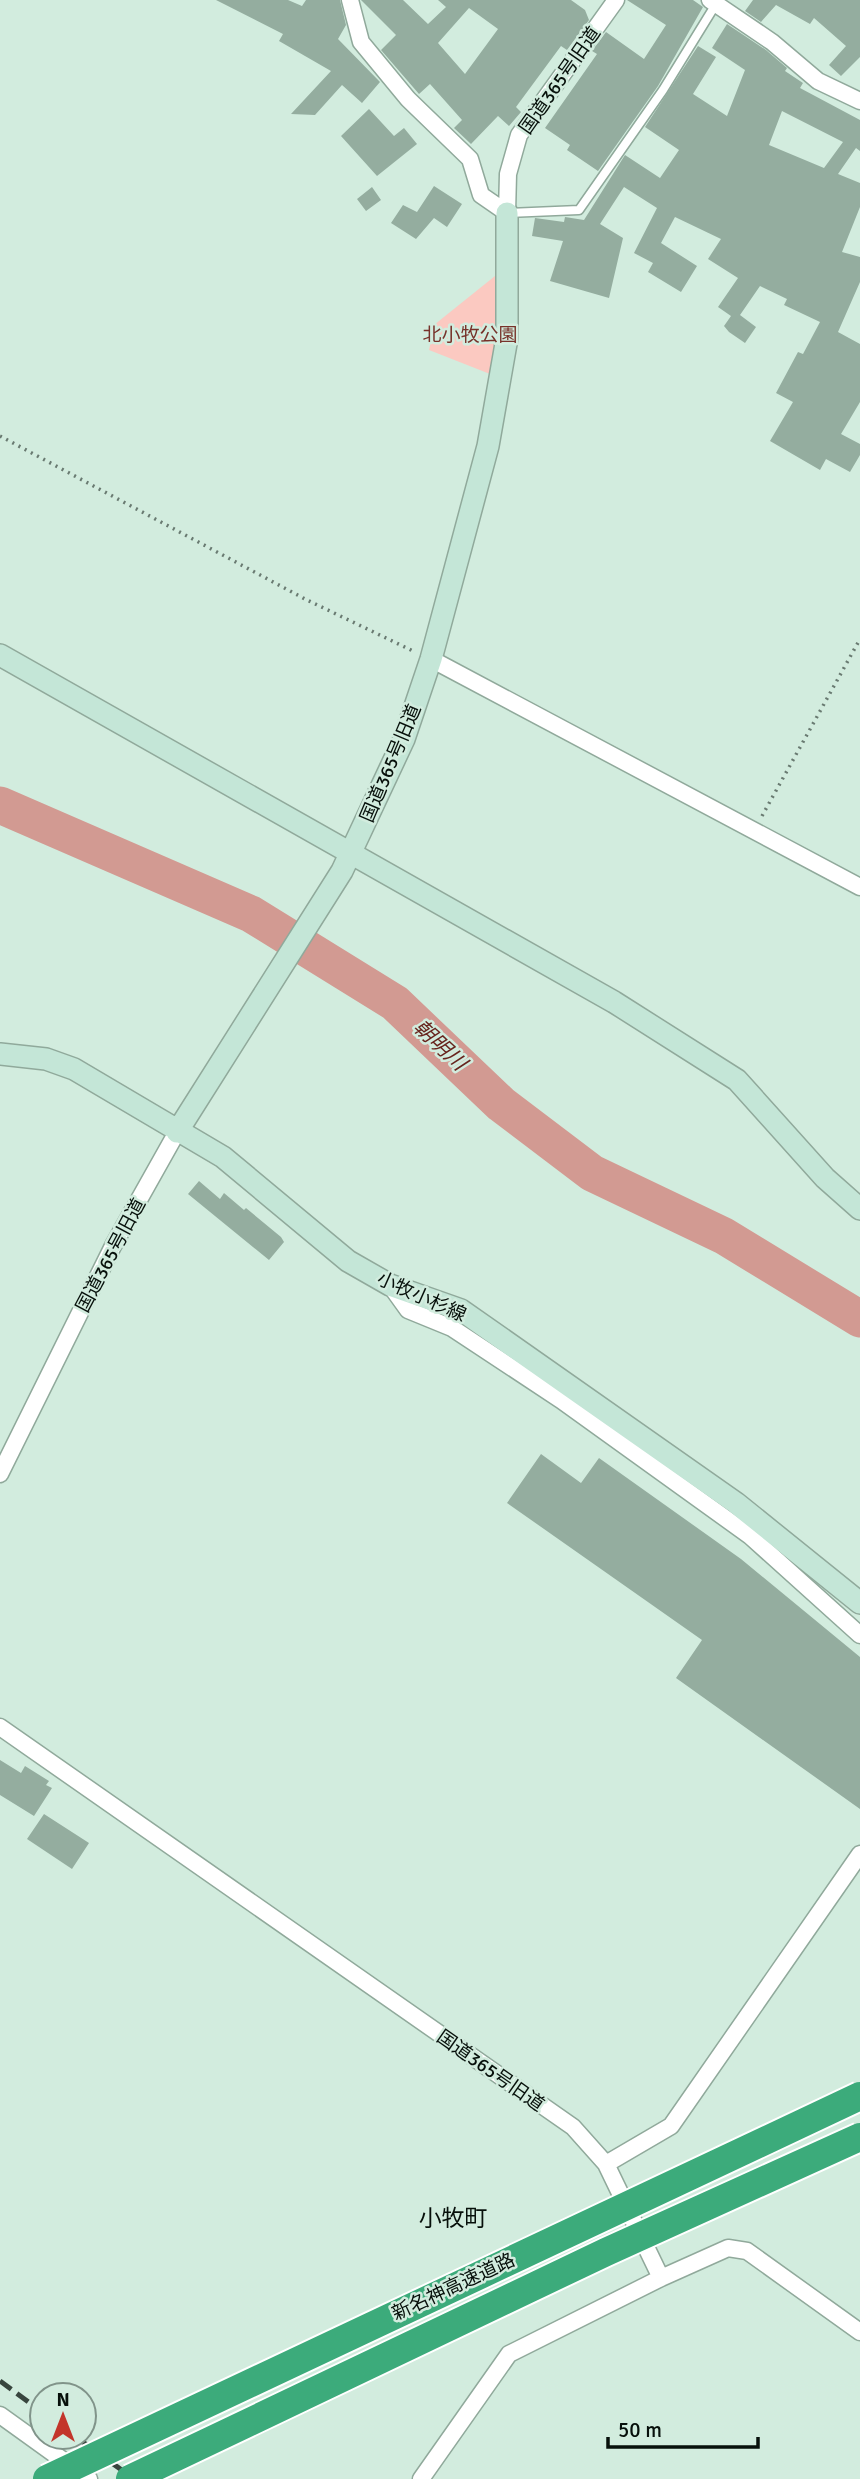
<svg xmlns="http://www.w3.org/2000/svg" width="860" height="2479" font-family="Signika,'Noto Sans JP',sans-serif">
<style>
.green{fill:#fbc9c1}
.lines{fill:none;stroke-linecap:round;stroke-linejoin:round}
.river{stroke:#d29a92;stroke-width:37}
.building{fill:#94ad9f;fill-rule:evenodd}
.lane-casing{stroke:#90a99b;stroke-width:11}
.street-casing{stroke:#90a99b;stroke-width:19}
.secondary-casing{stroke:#90a99b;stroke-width:24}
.path{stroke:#697a71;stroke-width:3.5;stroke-dasharray:2 5;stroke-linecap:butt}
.lane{stroke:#fff;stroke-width:8}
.street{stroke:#fff;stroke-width:16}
.secondary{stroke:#c4e6d7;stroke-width:21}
.rail{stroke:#38453e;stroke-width:5;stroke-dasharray:14 7;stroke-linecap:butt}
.highway-bridge-casing{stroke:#fff;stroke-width:32;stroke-linecap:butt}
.highway-bridge{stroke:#3cab7b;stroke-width:28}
.labels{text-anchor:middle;stroke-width:5;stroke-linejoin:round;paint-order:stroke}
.street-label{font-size:19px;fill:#07100b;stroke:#d2ecde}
.park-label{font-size:19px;fill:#77322a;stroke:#d2ecde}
.water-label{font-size:21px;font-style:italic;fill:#67241d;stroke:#d2ecde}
.quarter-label{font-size:23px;fill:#07100b;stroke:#d2ecde}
</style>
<rect width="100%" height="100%" fill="#d2ecde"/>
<path class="green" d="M500,272L499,336L490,374L429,350L434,325Z"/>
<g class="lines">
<path class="river" d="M0,805L251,914L395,1003L501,1104L592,1173L724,1236L860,1319"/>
</g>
<path class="building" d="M216,0H288L302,6L306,0H340L346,25L338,39L380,82L362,103L342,85L315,115L291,114L331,71L279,41L283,34Z
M361,0H403L428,24L446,7L438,0H571L585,10L589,20L567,50L561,46L516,107L521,112L509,126L498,116L471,144L454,128L462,120L430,84L419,94L381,50L396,35ZM469,8L498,29L465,74L438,43Z
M627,0H693L703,7L658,86L598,171L567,150L570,145L545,128L597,54L592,51L606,32L644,59L666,25Z
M753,0H860V57L841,76L829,65L846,46L814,18L810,24L776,5L761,22L745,11Z
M727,24L766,50L787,68L785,71L803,83L800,88L860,120V151L856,148L838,174L860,183V207L842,252L860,257V282L838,332L860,344V402L841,434L860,444V455L850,472L826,459L820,470L770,441L793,402L776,393L798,352L803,354L820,322L784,305L787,299L760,286L740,315L756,327L745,343L729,332L724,326L731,316L718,307L738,278L708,259L721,239L675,217L661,243L697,266L681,292L648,272L653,263L634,253L657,208L624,187L600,224L623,238L609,298L550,281L563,241L532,236L535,218L564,222L565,217L584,220L625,155L660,178L679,150L645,127L698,46L716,57L693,94L727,116L745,70L712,48ZM782,111L843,142L824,168L769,145Z
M369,109L394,136L404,128L417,144L377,176L341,136Z
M434,186L462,204L447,227L434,218L416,239L391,223L403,205L417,212Z
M372,187L381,200L366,211L357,199Z
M199,1181L220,1199L224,1193L244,1210L246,1208L281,1237L284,1242L269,1260L188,1194Z
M541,1454L581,1483L599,1458L741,1559L860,1657V1809L676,1678L702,1640L507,1503Z
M0,1760L21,1773L25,1766L49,1781L46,1785L52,1788L34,1816L0,1795Z
M44,1814L89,1843L72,1869L27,1839Z"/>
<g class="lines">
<defs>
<path id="lane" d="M507,213L579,210L663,90L716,4"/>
<path id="street" d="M350,0L361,42L408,99L470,159L481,195L507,213
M710,0L772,42L818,81L860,101
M507,213L508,174L519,135L616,0
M431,659L860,887
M390,1285L408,1310L452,1328L561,1400L750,1536L860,1635
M0,1474L113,1246L177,1132
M0,1727L573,2127L606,2164L661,2278L509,2354L421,2479
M606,2164L671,2126L860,1854
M661,2278L728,2248L747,2251L860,2332
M0,2415L89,2479"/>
<path id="secondary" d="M0,655L614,1002L737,1080L825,1178L860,1209
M0,1054L46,1059L74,1069L223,1157L348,1261L390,1285L461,1310L736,1503L860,1603
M177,1132L342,871L404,739L431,659L488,446L507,338V213"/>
</defs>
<use href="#lane" class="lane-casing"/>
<use href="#street" class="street-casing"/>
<use href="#secondary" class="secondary-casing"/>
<path class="path" d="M0,436L305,599L413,651
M762,816L860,639"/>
<use href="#lane" class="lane"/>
<use href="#street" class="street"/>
<use href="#secondary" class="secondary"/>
<path class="rail" d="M0,2381L42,2412
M76,2437L134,2479"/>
<defs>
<path id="highway-bridge" d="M47,2479L860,2096
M130,2479L606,2252L860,2137"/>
</defs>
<use href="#highway-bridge" class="highway-bridge-casing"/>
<use href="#highway-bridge" class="highway-bridge"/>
</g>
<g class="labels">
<g class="street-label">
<text transform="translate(559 80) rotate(-55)" y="7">国道365号旧道</text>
<text transform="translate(390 763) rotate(-67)" y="7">国道365号旧道</text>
<text transform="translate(110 1255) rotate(-62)" y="7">国道365号旧道</text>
<text transform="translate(422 1296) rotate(24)" y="7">小牧小杉線</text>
<text transform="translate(491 2070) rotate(35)" y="7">国道365号旧道</text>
<text transform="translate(453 2286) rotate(-25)" y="7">新名神高速道路</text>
</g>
<g class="park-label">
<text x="470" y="341">北小牧公園</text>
</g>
<g class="water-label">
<text transform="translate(440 1045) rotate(43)" y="7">朝明川</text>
</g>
<g class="quarter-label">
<text x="453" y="2226">小牧町</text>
</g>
</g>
<g transform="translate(63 2416)"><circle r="33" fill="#d2ecde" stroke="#81948a" stroke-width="2"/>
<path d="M0-5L12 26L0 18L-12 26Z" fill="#c3352b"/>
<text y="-10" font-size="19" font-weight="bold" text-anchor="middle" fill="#07100b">N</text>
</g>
<path d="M608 2437v10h150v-10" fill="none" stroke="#07100b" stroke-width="3.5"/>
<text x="618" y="2437" font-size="21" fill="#07100b" stroke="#d2ecde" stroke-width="5" paint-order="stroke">50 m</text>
</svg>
